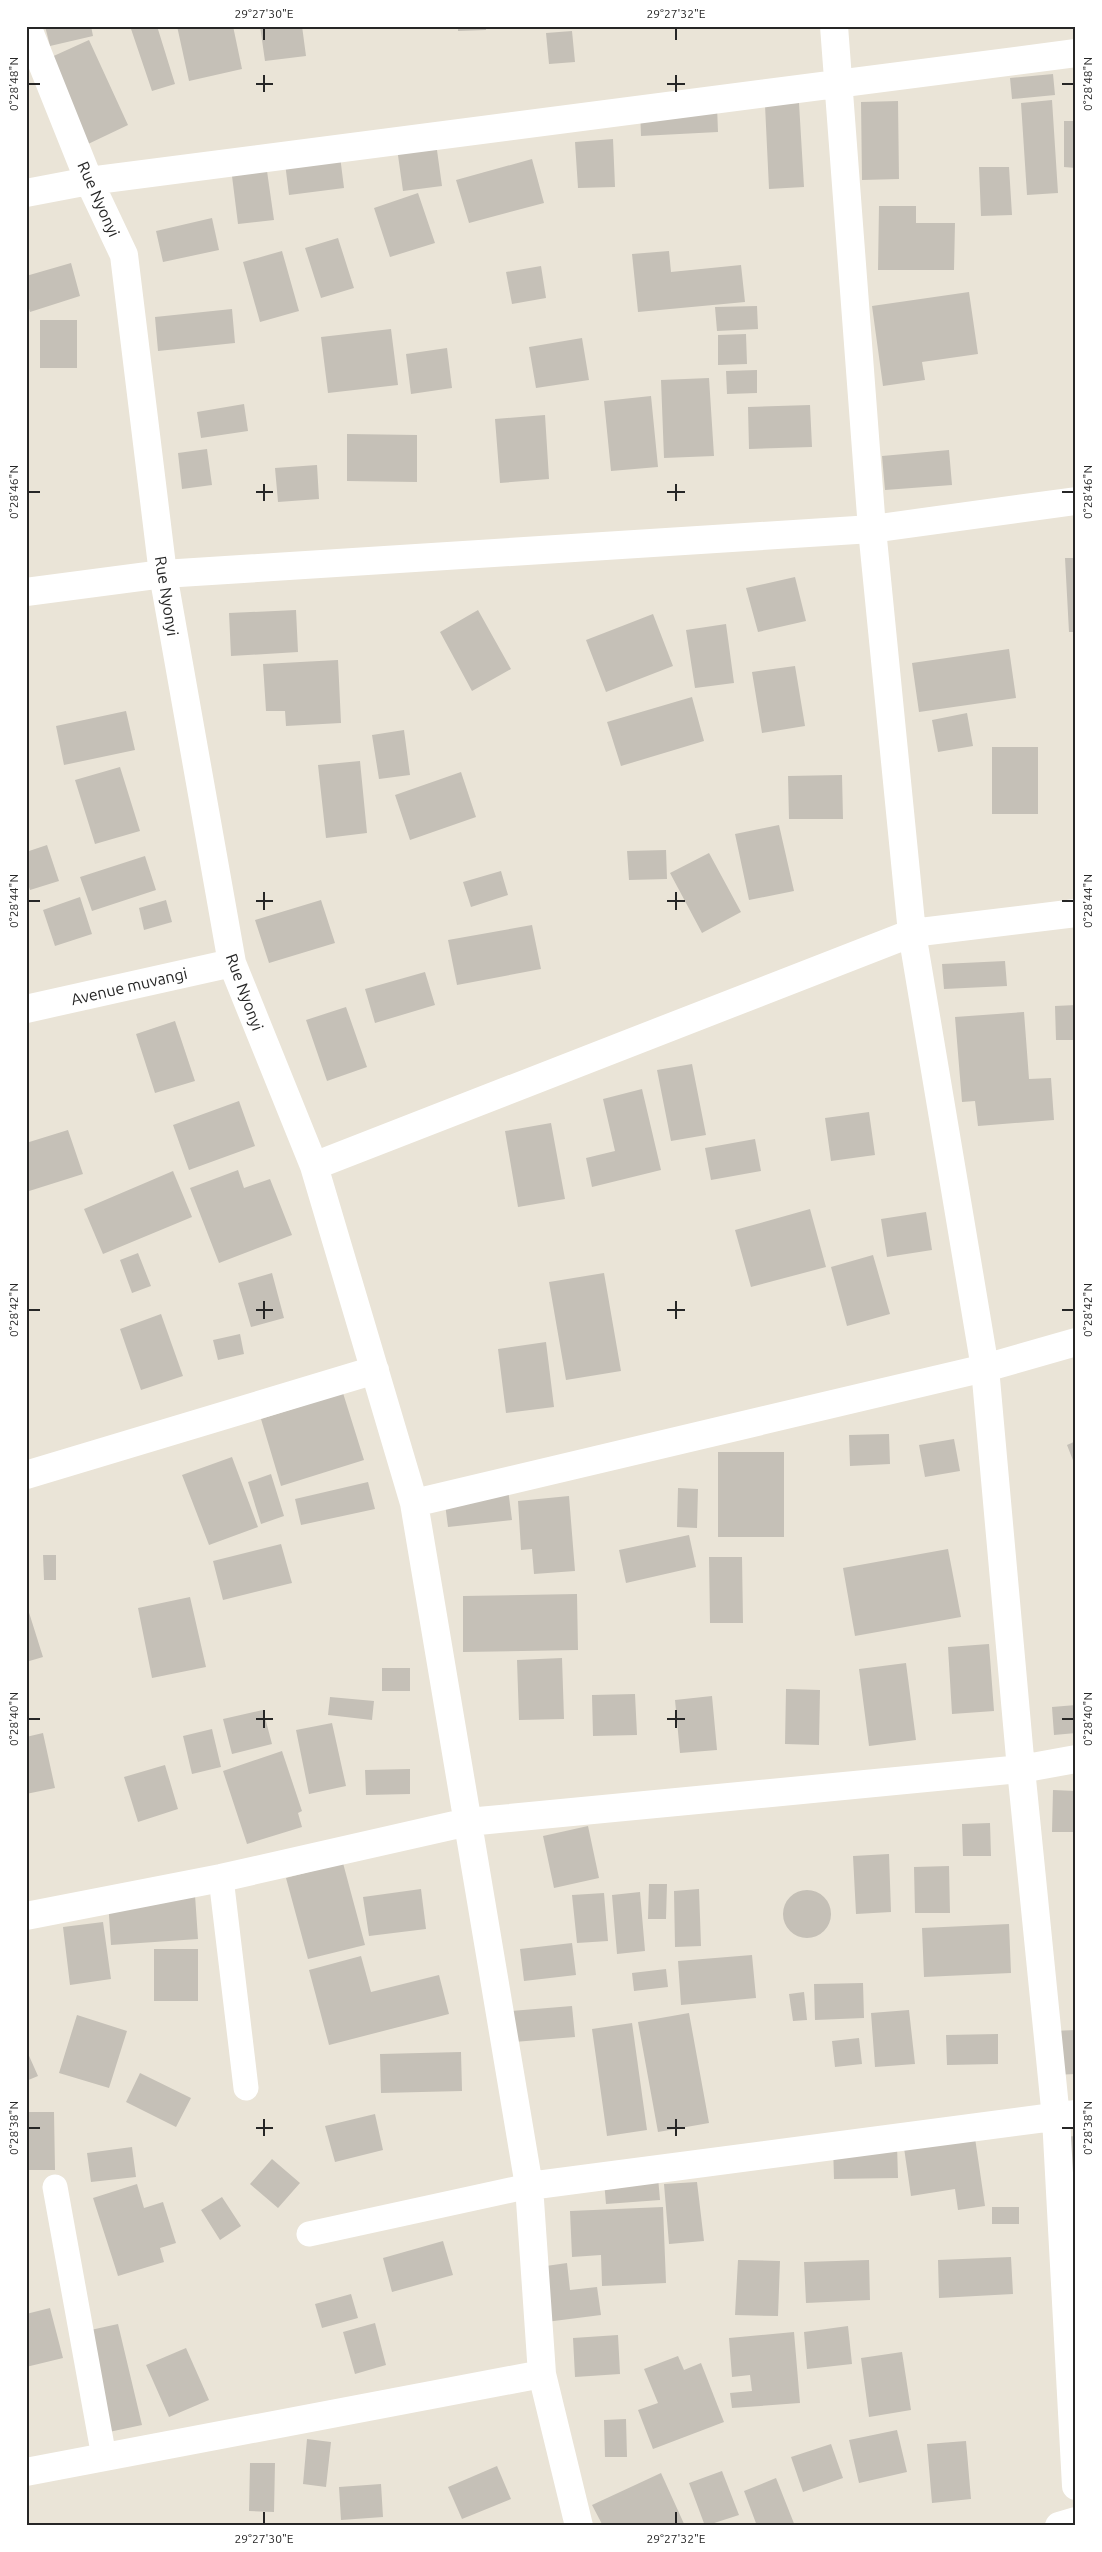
<svg xmlns="http://www.w3.org/2000/svg" width="1102" height="2552" font-family="Ubuntu,sans-serif">
<style>
.building{fill:#c5c0b7}
.lines{fill:none;stroke-linecap:round;stroke-linejoin:round}
.service{stroke:#fff;stroke-width:25}
.minor{stroke:#fff;stroke-width:28}
.tertiary{stroke:#fff;stroke-width:28}
.ticks{fill:none;stroke:#262626;stroke-width:2}
.labels{text-anchor:middle;stroke-width:4;stroke-linejoin:round;paint-order:stroke}
.street-label{font-size:16px;fill:#262626;stroke:#fff}
.neatline{fill:none;stroke:#262626;stroke-width:2}
.ticks-label{font-size:12px;text-anchor:middle;fill:#262626}
</style>
<rect width="100%" height="100%" fill="#eae4d7"/>
<path class="building" d="M45,26H91L93,36L50,46Z
M130,26H157L175,84L152,91Z
M177,26H233L242,69L189,81Z
M260,26H302L306,56L265,61Z
M458,26H486V30L458,31Z
M572,31L575,62L549,64L546,33Z
M89,40L128,125L86,145L47,59Z
M1053,74L1055,95L1012,99L1010,78Z
M1052,100L1058,193L1027,195L1021,103Z
M898,101L899,179L862,180L861,102Z
M799,103L804,187L769,189L765,105Z
M717,106L718,132L641,136L640,109Z
M1064,121H1076V168L1064,167Z
M435,136L442,186L403,191L396,141Z
M613,139L615,187L578,188L575,142Z
M340,156L344,188L289,195L285,163Z
M532,159L544,203L469,223L456,180Z
M979,167H1009L1012,215L981,216Z
M267,171L274,220L238,224L232,176Z
M418,193L435,243L390,257L374,208Z
M879,206H916V223H955L954,270H878Z
M212,218L219,250L163,262L156,231Z
M338,238L354,288L321,298L305,248Z
M282,251L299,311L260,322L243,262Z
M669,251L671,272L741,265L745,302L638,312L632,254Z
M71,263L80,296L30,312L26,298V276Z
M541,266L546,298L512,304L506,272Z
M969,292L978,354L922,362L925,380L883,386L872,306Z
M757,306L758,329L717,331L715,307Z
M232,309L235,343L158,351L155,317Z
M40,320H77V368H40Z
M391,329L398,385L328,393L321,337Z
M746,334L747,364L718,365V335Z
M582,338L589,380L536,388L529,347Z
M447,348L452,388L411,394L406,354Z
M757,370V393L727,394L726,371Z
M709,378L714,456L664,458L661,380Z
M651,396L658,467L611,471L604,401Z
M244,404L248,431L201,438L197,412Z
M810,405L812,447L749,449L748,407Z
M545,415L549,479L500,483L495,419Z
M347,434L417,435V482L347,481Z
M207,449L212,485L182,489L178,453Z
M949,450L952,485L885,490L882,456Z
M317,465L319,499L278,502L275,468Z
M1065,558H1076V632H1069Z
M795,577L806,621L758,632L746,588Z
M296,610L298,652L231,656L229,613Z
M478,610L511,669L472,691L440,632Z
M653,614L673,666L606,692L586,640Z
M726,624L734,683L695,688L686,630Z
M1009,649L1016,698L919,712L912,663Z
M338,660L341,723L286,726L285,711H266L263,664Z
M795,666L805,726L762,733L752,672Z
M692,697L704,741L621,766L607,722Z
M126,711L135,750L64,765L56,726Z
M967,713L973,746L938,752L932,720Z
M404,730L410,775L379,779L372,735Z
M992,747H1038V814H992Z
M360,761L367,833L326,838L318,765Z
M120,767L140,831L95,844L75,780Z
M461,772L476,817L410,840L395,795Z
M842,775L843,819H789L788,776Z
M779,825L794,891L749,900L735,834Z
M47,845L59,881L30,890L26,878V852Z
M666,850L667,879L629,880L627,851Z
M709,853L741,912L702,933L670,873Z
M145,856L156,890L92,911L80,877Z
M501,871L508,895L471,907L463,882Z
M80,897L92,934L55,946L43,910Z
M166,900L172,922L144,930L139,908Z
M321,900L335,943L269,963L255,920Z
M532,925L541,969L457,985L448,940Z
M1005,961L1007,986L944,989L942,964Z
M425,972L435,1005L375,1023L365,989Z
M1076,1005V1040H1056L1055,1006Z
M346,1007L367,1067L327,1081L306,1020Z
M1024,1012L1029,1079L1051,1078L1054,1120L978,1126L975,1101L962,1102L955,1017Z
M175,1021L195,1081L155,1093L136,1034Z
M692,1064L706,1135L671,1141L657,1070Z
M642,1089L661,1170L592,1187L586,1158L615,1151L603,1099Z
M239,1101L255,1146L189,1170L173,1125Z
M869,1112L875,1155L831,1161L825,1118Z
M551,1123L565,1199L518,1207L505,1131Z
M68,1130L83,1174L26,1192V1143Z
M755,1139L761,1171L711,1180L705,1148Z
M238,1170L244,1188L270,1179L292,1235L219,1263L190,1188Z
M173,1171L192,1217L103,1254L84,1209Z
M810,1209L826,1267L751,1287L735,1230Z
M926,1212L932,1250L887,1257L881,1219Z
M138,1253L151,1286L132,1293L120,1260Z
M873,1255L890,1314L847,1326L831,1267Z
M272,1273L284,1318L251,1327L238,1283Z
M604,1273L621,1371L566,1380L549,1282Z
M161,1314L183,1376L141,1390L120,1329Z
M240,1334L244,1354L218,1360L213,1340Z
M546,1342L554,1407L506,1413L498,1349Z
M343,1393L364,1460L281,1486L261,1419Z
M889,1434L890,1464L850,1466L849,1435Z
M954,1439L960,1471L925,1477L919,1445Z
M1076,1441V1468L1067,1445Z
M718,1452H784V1537H718Z
M232,1457L258,1527L209,1545L182,1475Z
M271,1474L284,1516L261,1524L248,1482Z
M368,1482L375,1509L301,1525L295,1499Z
M678,1488L698,1489L697,1528L677,1527Z
M508,1489L512,1520L448,1527L444,1496Z
M569,1496L575,1571L534,1574L532,1549L521,1550L518,1501Z
M689,1535L696,1567L626,1583L619,1550Z
M281,1544L292,1583L223,1600L213,1561Z
M948,1549L961,1617L855,1636L843,1568Z
M43,1555H56V1580H44Z
M709,1557H742L743,1623H710Z
M577,1594L578,1650L463,1652V1596Z
M190,1597L206,1667L152,1678L138,1608Z
M26,1603L43,1657L26,1662Z
M989,1644L994,1711L952,1714L948,1647Z
M562,1658L564,1719L519,1720L517,1660Z
M906,1663L916,1740L869,1746L859,1669Z
M382,1668H410V1691H382Z
M786,1689L820,1690L819,1745L785,1744Z
M635,1694L637,1735L593,1736L592,1695Z
M712,1696L717,1750L680,1753L675,1700Z
M330,1697L374,1701L372,1720L328,1715Z
M1076,1705V1733L1054,1735L1052,1707Z
M263,1710L272,1744L232,1754L223,1719Z
M332,1723L346,1786L309,1794L296,1730Z
M212,1729L221,1767L192,1774L183,1736Z
M43,1733L55,1788L26,1794V1737Z
M282,1751L302,1811L298,1813L302,1827L247,1844L223,1771Z
M165,1765L178,1809L138,1822L124,1777Z
M410,1769V1794L366,1795L365,1770Z
M1053,1790L1076,1791V1832H1052Z
M990,1823L991,1856H963L962,1824Z
M588,1826L599,1878L554,1888L543,1836Z
M889,1854L891,1912L856,1914L853,1856Z
M343,1863L365,1945L308,1959L286,1878Z
M949,1866L950,1913H915L914,1867Z
M649,1884H667L666,1919H648Z
M421,1889L426,1929L369,1936L363,1897Z
M699,1889L701,1946L675,1947L674,1891Z
M783 1914a24 24 0 1 1 48 0a24 24 0 1 1-48 0Z
M640,1892L645,1951L617,1954L612,1895Z
M604,1893L608,1941L577,1943L572,1895Z
M195,1895L198,1939L111,1945L108,1901Z
M103,1922L111,1979L70,1985L63,1927Z
M1009,1924L1011,1973L924,1977L922,1928Z
M572,1943L576,1975L524,1981L520,1949Z
M154,1949H198V2001H154Z
M752,1955L756,1998L681,2005L678,1961Z
M361,1956L371,1992L439,1975L449,2014L329,2045L309,1970Z
M666,1969L668,1987L634,1991L632,1973Z
M863,1983L864,2018L815,2020L814,1984Z
M804,1992L807,2020L793,2021L789,1994Z
M572,2006L575,2037L514,2042L511,2011Z
M909,2010L915,2064L875,2067L871,2013Z
M689,2013L709,2123L658,2132L638,2022Z
M77,2015L127,2031L109,2088L59,2073Z
M632,2023L647,2130L607,2136L592,2029Z
M1076,2030V2074L1053,2075L1052,2031Z
M998,2034V2064L947,2065L946,2035Z
M859,2038L862,2064L835,2067L832,2041Z
M26,2049L38,2076L26,2081Z
M461,2052L462,2091L381,2093L380,2054Z
M140,2073L191,2098L176,2127L126,2102Z
M26,2112H54L55,2170H27Z
M375,2114L383,2150L335,2162L325,2126Z
M1076,2136V2194H1067L1064,2137Z
M975,2138L985,2206L958,2210L955,2189L911,2196L904,2148Z
M833,2145H897L898,2178L834,2179Z
M132,2147L136,2177L91,2182L87,2153Z
M272,2159L300,2183L278,2208L250,2184Z
M658,2177L660,2200L606,2204L604,2181Z
M697,2182L704,2241L669,2244L664,2184Z
M137,2184L144,2208L163,2202L176,2243L160,2248L164,2262L118,2276L93,2198Z
M222,2197L241,2226L220,2240L201,2210Z
M663,2207L666,2283L602,2286L601,2255L572,2257L570,2211Z
M992,2207H1019V2224H992Z
M443,2241L453,2275L392,2292L383,2258Z
M1011,2257L1013,2294L939,2298L938,2260Z
M738,2260L780,2261L778,2316L735,2315Z
M869,2260L870,2300L806,2303L804,2262Z
M567,2263L570,2290L597,2287L601,2315L538,2323L532,2268Z
M351,2294L358,2318L322,2328L315,2304Z
M50,2308L63,2358L26,2367V2314Z
M375,2323L386,2365L355,2374L343,2332Z
M118,2324L142,2425L109,2432L86,2331Z
M848,2326L852,2364L807,2369L804,2332Z
M794,2332L800,2403L732,2408L730,2393L752,2391L750,2375L732,2377L729,2338Z
M618,2335L620,2374L575,2377L573,2338Z
M186,2348L209,2400L169,2417L146,2365Z
M902,2352L911,2410L869,2417L861,2358Z
M678,2356L684,2370L701,2363L724,2422L653,2449L638,2410L658,2403L644,2369Z
M626,2419L627,2457H605L604,2420Z
M897,2430L907,2472L859,2483L849,2440Z
M307,2439L331,2442L326,2487L303,2484Z
M966,2441L971,2499L932,2503L927,2444Z
M831,2444L843,2478L803,2492L791,2457Z
M250,2463H275L274,2512L249,2511Z
M497,2466L511,2499L462,2519L448,2487Z
M722,2471L739,2515L705,2526L689,2483Z
M661,2473L685,2526H603L592,2505Z
M776,2478L795,2526H757L744,2491Z
M381,2484L383,2517L341,2520L339,2487Z"/>
<g class="lines">
<path class="service" d="M221,1878L246,2088
M55,2187L104,2457
M309,2234L529,2186"/>
<path class="minor" d="M27,26L89,181L124,255L163,574L232,963L314,1166L414,1503L529,2186L542,2374L579,2526
M834,26L872,529L912,933L985,1368L1021,1769L1056,2118L1076,2486
M26,193L89,181L1076,53
M26,1009L232,963
M314,1166L912,933L1076,913
M26,1475L375,1370
M414,1503L985,1368L1076,1342
M26,1916L221,1878L468,1822L1021,1769L1076,1759
M529,2186L1076,2114
M26,2472L542,2374
M1059,2526L1076,2521"/>
<path class="tertiary" d="M26,592L163,574L872,529L1076,501"/>
</g>
<path class="ticks" d="M264,28V40M676,28V40M264,75V92M676,75V92M28,84H40M256,84H273M667,84H685M1062,84H1074M264,484V501M676,484V501M28,492H40M256,492H273M667,492H685M1062,492H1074M264,892V910M676,892V910M28,901H40M256,901H273M667,901H685M1062,901H1074M264,1301V1319M676,1301V1319M28,1310H40M256,1310H273M667,1310H685M1062,1310H1074M264,1710V1728M676,1710V1728M28,1719H40M256,1719H273M667,1719H685M1062,1719H1074M264,2119V2136M676,2119V2136M28,2128H40M256,2128H273M667,2128H685M1062,2128H1074M264,2512V2524M676,2512V2524"/>
<g class="labels">
<g class="street-label">
<text transform="translate(99 199) rotate(66)" y="6">Rue Nyonyi</text>
<text transform="translate(167 596) rotate(81)" y="6">Rue Nyonyi</text>
<text transform="translate(129 986) rotate(-13)" y="6">Avenue muvangi</text>
<text transform="translate(245 992) rotate(70)" y="6">Rue Nyonyi</text>
</g>
</g>
<rect width="1102" height="2552" fill="none" stroke="#ffffff" stroke-width="55"/>
<rect x="28" y="28" width="1046" height="2496" class="neatline"/>
<g class="ticks-label">
<text x="264" y="18">29°27'30"E</text>
<text x="676" y="18">29°27'32"E</text>
<text transform="translate(14 84) rotate(-90)" y="4">0°28'48"N</text>
<text transform="translate(1088 84) rotate(-90)" y="4">0°28'48"N</text>
<text transform="translate(14 492) rotate(-90)" y="4">0°28'46"N</text>
<text transform="translate(1088 492) rotate(-90)" y="4">0°28'46"N</text>
<text transform="translate(14 901) rotate(-90)" y="4">0°28'44"N</text>
<text transform="translate(1088 901) rotate(-90)" y="4">0°28'44"N</text>
<text transform="translate(14 1310) rotate(-90)" y="4">0°28'42"N</text>
<text transform="translate(1088 1310) rotate(-90)" y="4">0°28'42"N</text>
<text transform="translate(14 1719) rotate(-90)" y="4">0°28'40"N</text>
<text transform="translate(1088 1719) rotate(-90)" y="4">0°28'40"N</text>
<text transform="translate(14 2128) rotate(-90)" y="4">0°28'38"N</text>
<text transform="translate(1088 2128) rotate(-90)" y="4">0°28'38"N</text>
<text x="264" y="2543">29°27'30"E</text>
<text x="676" y="2543">29°27'32"E</text>
</g>
</svg>
